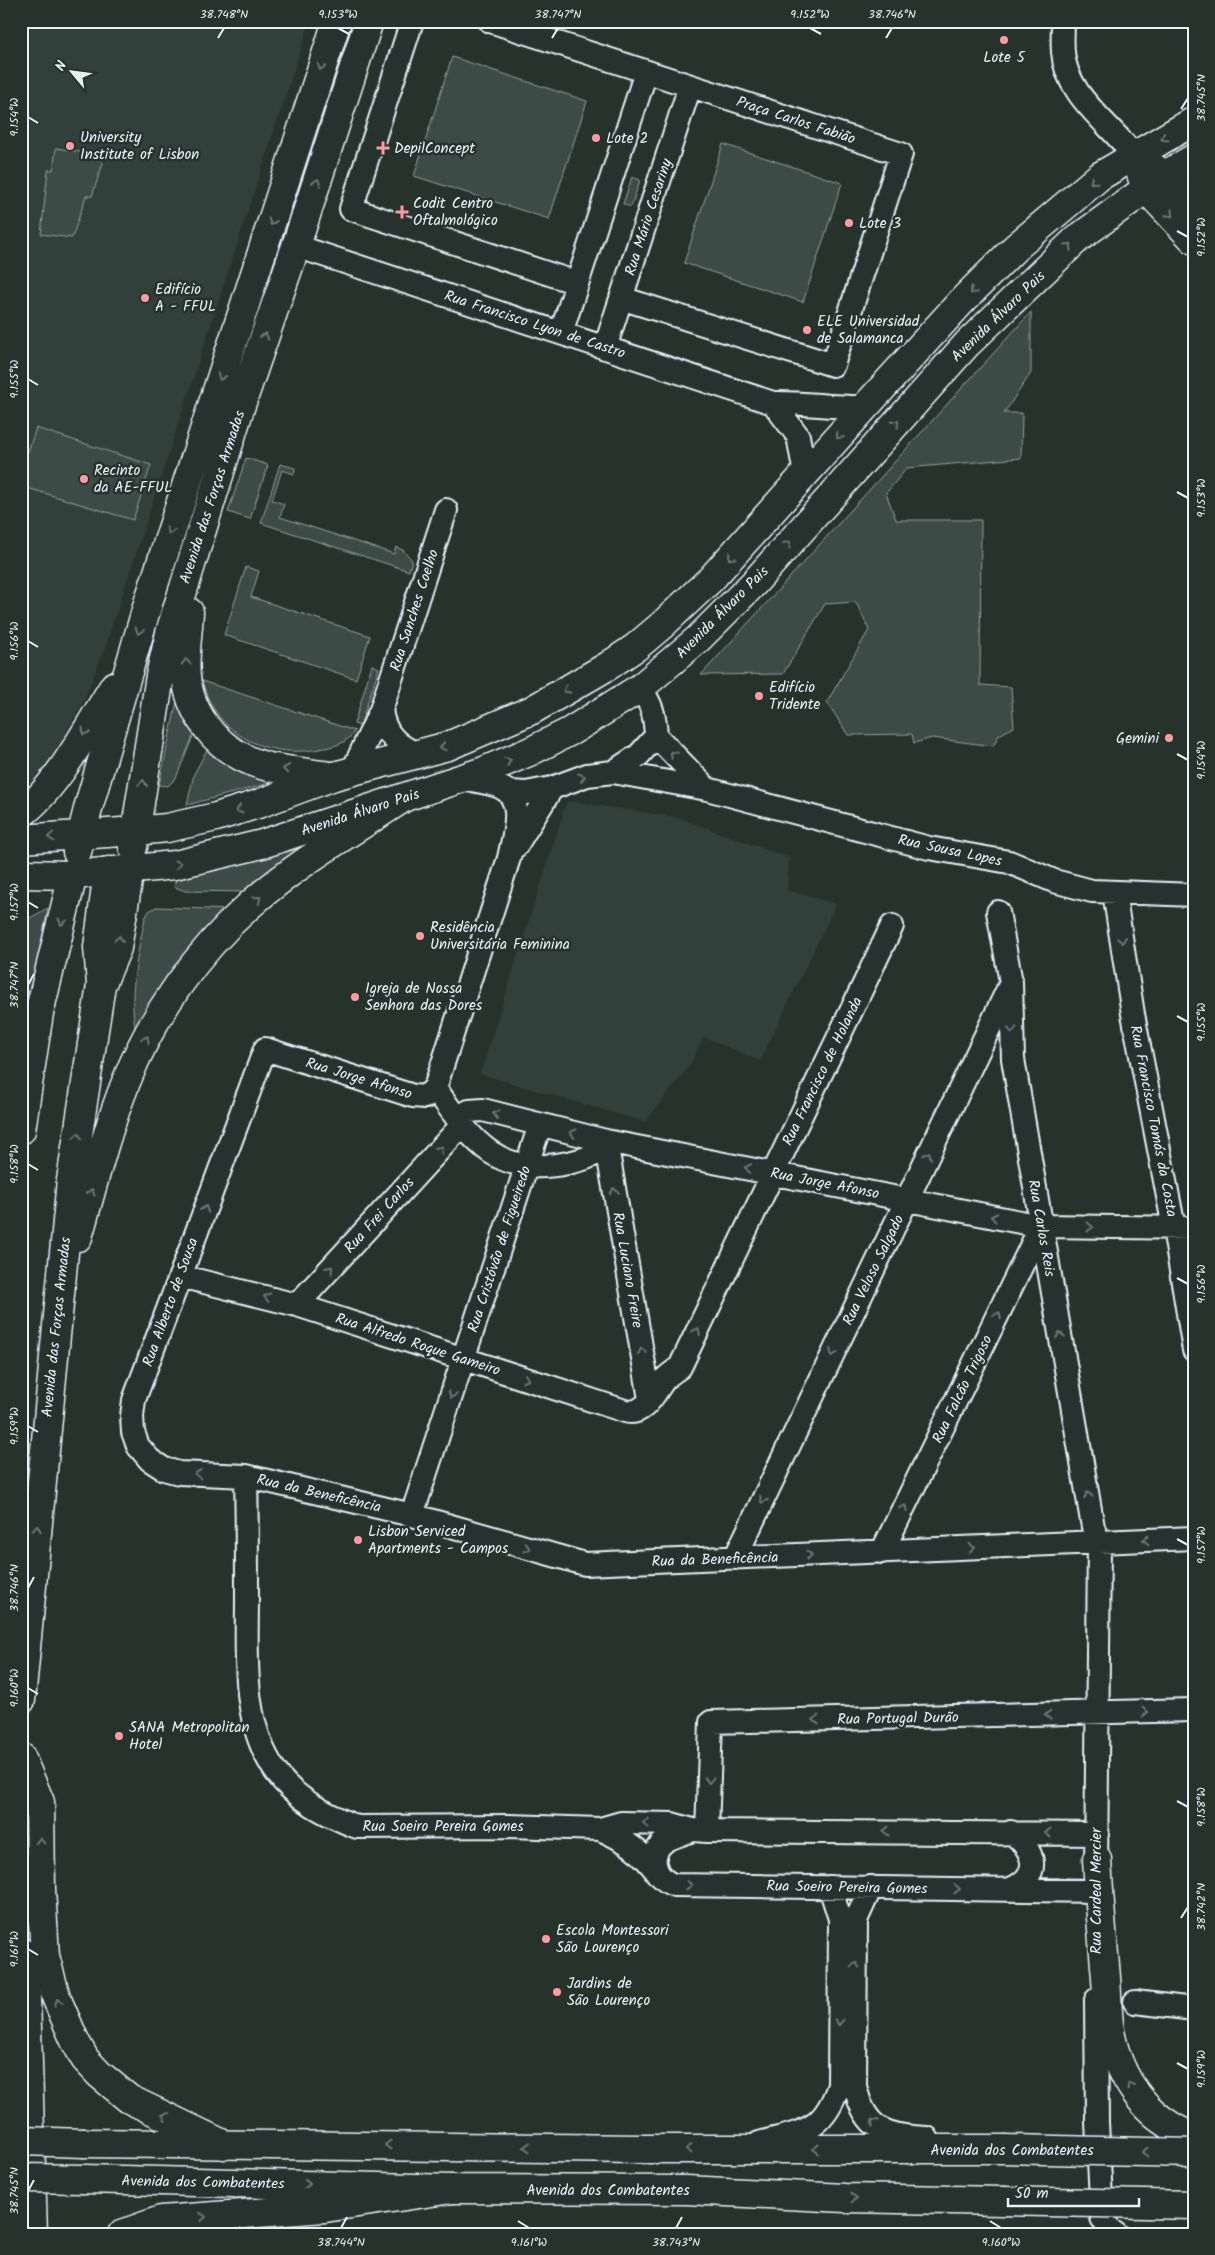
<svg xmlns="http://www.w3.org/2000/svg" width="1215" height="2255" font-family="Kalam,sans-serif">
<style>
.built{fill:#333f3a}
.green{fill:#3e4b47;stroke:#939ea0}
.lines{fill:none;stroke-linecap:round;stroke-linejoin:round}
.minor-casing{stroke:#e8f1f8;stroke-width:26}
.major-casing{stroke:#e8f1f8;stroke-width:31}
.highway-casing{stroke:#e8f1f8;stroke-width:31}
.minor{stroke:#26332d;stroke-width:22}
.major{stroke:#26332d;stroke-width:28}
.highway{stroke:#26332d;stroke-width:28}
.major-bridge-casing{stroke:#e8f1f8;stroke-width:31;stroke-linecap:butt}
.major-bridge{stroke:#26332d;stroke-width:28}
.oneway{stroke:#6a7674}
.ticks{fill:none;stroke:#e8f1f8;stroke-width:2}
.poi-dot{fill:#ff9aa2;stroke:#26332d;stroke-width:2}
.labels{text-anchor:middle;stroke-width:5;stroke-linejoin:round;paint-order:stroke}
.poi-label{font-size:15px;fill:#e8f1f8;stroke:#26332d;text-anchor:start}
.street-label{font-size:15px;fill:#e8f1f8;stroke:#26332d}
.neatline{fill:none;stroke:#e8f1f8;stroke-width:2}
.ticks-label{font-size:12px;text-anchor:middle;fill:#e8f1f8}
</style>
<rect width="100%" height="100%" fill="#26332d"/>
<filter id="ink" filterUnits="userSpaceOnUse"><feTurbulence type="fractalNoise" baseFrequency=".02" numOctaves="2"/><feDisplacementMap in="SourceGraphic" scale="10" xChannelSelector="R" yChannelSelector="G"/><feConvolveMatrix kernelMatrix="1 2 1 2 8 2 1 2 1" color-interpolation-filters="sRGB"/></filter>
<g filter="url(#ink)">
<path class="built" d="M21,21H310L105,648L84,700L68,730L50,758L21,795Z
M567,801L676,817L789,858L787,890L836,904L760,1061L704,1037L690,1065L645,1122L480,1074Z"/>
<path class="green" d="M452,57L587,101L549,219L414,176Z
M723,144L842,183L803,302L684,263Z
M56,148L99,155L103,163L92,196H86L72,238L41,234L48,170H53Z
M632,177L640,180L631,207L623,204Z
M1031,312V373L1004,413H1022L1021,458L907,468L886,493L896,520H981L980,685L1011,687L1014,727L999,735L993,746L932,738L914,743L912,734L848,735L827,702L869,630L856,602L825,604L783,674L701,675Z
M36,428L151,465L133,520L21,486V472Z
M246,458L268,465L250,519L228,512Z
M280,464L295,468L294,474L282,470L272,500L284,504L280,517L394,554L396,547L403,550L412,560L409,571L261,523Z
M246,567L259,571L251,597L370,636L356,679L224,635Z
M372,665L379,668L360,726L354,724Z
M202,681L355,731C345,745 335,746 319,749C267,759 216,735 202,681Z
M177,701H179L196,729L176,778L168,786L159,785Z
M210,744L274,779V782L187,805L194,774Z
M299,849L302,850L250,892L185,891L175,887V878Z
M156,907L232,910L138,1037C126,1003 138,953 145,918L149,911Z
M48,908L21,1044V923Z"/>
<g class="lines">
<defs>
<path id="minor" d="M412,21L351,209L577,283
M490,21L901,154L833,365L621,298
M1063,21C1063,31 1062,42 1063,52C1066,96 1110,123 1134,156
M296,246L773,403C804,402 834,408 865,407
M561,333L646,72
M605,348L690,86
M773,403L798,436L805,474
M640,688C652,704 655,716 656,736L707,789
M381,710C384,733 396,745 417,754
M353,770L381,710L446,510
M613,772L639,755L656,736
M462,778C474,781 489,782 500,787C527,798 513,837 509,858L435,1088L425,1097L413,1096L265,1049L134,1400L132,1416L133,1432L138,1446L150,1460L164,1469L179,1473L246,1476L412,1515L585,1564L1194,1538
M510,792L526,793L552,788L587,775L613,772L707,789L929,848L1009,862L1054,881L1092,891L1194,895
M516,846L552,788
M1114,892L1133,1014L1174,1228L1194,1350
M998,912L1011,982L1013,1059L1093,1527L1099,1543L1096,1876
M435,1088C472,1140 496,1178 568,1163C585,1159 597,1157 606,1141
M462,1125L463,1114L469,1111L483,1110L606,1141L1041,1226L1194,1228
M606,1141L650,1399
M180,1276L297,1305L625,1411C644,1417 654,1393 664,1380C668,1375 675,1371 680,1367L892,926
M297,1305L462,1125
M246,1476C247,1517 247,1557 247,1598C247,1655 241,1722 276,1772C295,1799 327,1815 357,1827L509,1826L600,1829L621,1823L672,1824L693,1830L707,1831L1097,1834
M412,1515L540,1125
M882,1552L1041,1226
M735,1558L1009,987
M600,1829C625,1840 642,1851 658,1874
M693,1830C685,1833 674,1836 667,1840C647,1852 653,1878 674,1885L1096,1891
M707,1831L711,1722L1194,1710
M871,1887L856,1920L855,2086C865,2130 885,2136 927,2138
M1011,1889C1043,1874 1035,1851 1011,1832
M1096,2000L1097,2122L1102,2218L1109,2229L1116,2234
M1135,2002L1194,2009
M759,2143C803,2131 823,2133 839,2085L840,1919L830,1887"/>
<path id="major" d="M1151,166L1165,175L1194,208
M1140,171L1146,189L1194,240
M189,612C188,634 184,656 186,677C192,722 225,757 269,767C289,771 310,773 330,776
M21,814C58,787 89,725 114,686
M21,839L136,831L167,828L216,817L258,804L334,776L448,746L532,710L608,666L636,647L662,625L711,579L865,407L961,302L1015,248L1100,176L1194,121
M133,847L160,676L171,629L240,408L296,246L369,21
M77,852L89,805L149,600L337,21
M21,874L73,875L175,865L262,844L484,771L531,751L571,731L640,688L698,639L754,583L967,344L1077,239L1165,175L1194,158
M1097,1859C1099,1895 1102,1931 1105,1966C1107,1985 1107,2005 1109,2024C1116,2075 1145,2119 1194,2137
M84,2143L643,2149H1004
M84,2179L452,2189L686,2190L845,2198L1003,2201"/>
<path id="highway" d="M103,981L117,948L130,869
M21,1130L39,1013L73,875
M78,1237C93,1185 106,1132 126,1082C152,1015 197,952 251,904C297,863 352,832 403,798
M21,1700L71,1180L101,985L98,947L108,871
M21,1757L40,1802L41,1889L45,1956L56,1997L75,2041L85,2059L99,2074L129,2099L225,2145
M21,1952L25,1961L33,2234
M122,2234L161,2220L325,2208L452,2189"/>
</defs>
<use href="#minor" class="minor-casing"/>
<use href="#major" class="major-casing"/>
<use href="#highway" class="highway-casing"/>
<use href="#minor" class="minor"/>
<use href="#major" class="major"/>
<use href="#highway" class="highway"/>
<defs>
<path id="major-bridge" d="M21,2141L84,2143
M1004,2149L1194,2153
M21,2178L84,2179
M1003,2201L1194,2205"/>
</defs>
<use href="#major-bridge" class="major-bridge-casing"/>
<use href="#major-bridge" class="major-bridge"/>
</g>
<defs><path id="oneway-chevron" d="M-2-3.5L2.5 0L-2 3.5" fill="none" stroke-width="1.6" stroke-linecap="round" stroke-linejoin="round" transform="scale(1.25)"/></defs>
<g class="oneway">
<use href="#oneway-chevron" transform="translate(321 67) rotate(109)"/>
<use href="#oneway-chevron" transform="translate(1164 138) rotate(150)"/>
<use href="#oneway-chevron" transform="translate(1093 181) rotate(141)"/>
<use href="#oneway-chevron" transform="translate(317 182) rotate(-72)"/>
<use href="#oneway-chevron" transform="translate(1170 214) rotate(46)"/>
<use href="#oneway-chevron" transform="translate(272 222) rotate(107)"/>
<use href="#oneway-chevron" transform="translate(1069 246) rotate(-44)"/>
<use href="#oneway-chevron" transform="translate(973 291) rotate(134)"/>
<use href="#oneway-chevron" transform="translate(265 336) rotate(-71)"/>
<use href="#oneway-chevron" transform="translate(221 377) rotate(109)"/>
<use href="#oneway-chevron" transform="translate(896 423) rotate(-48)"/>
<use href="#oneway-chevron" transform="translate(839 436) rotate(131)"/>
<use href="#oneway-chevron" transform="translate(170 531) rotate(107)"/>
<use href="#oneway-chevron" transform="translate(788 544) rotate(-48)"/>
<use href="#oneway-chevron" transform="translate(731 557) rotate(133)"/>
<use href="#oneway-chevron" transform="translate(139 631) rotate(107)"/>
<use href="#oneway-chevron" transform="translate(186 662) rotate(-92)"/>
<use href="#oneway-chevron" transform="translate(566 690) rotate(150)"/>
<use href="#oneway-chevron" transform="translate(85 732) rotate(123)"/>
<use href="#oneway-chevron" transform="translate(443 747) rotate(163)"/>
<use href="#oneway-chevron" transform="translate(673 754) rotate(-134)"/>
<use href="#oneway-chevron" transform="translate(508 761) rotate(-22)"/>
<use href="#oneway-chevron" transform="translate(286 769) rotate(-172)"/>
<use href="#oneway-chevron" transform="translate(582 777) rotate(-17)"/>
<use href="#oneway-chevron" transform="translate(143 783) rotate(-84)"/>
<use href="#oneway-chevron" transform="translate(239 810) rotate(163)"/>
<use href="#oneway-chevron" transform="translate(51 837) rotate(176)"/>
<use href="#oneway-chevron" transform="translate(178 864) rotate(-10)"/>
<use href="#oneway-chevron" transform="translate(258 899) rotate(-39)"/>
<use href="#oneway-chevron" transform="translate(62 922) rotate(104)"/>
<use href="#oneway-chevron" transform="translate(119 939) rotate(-81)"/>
<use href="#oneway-chevron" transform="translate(1122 940) rotate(81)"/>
<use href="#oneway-chevron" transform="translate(1012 1030) rotate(89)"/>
<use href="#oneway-chevron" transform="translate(146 1039) rotate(-62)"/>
<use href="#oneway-chevron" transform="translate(496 1114) rotate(-166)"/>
<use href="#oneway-chevron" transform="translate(573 1133) rotate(-166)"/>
<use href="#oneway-chevron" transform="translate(78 1136) rotate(-81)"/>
<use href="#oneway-chevron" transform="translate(440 1149) rotate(-48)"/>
<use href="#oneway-chevron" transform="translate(928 1155) rotate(-64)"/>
<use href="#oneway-chevron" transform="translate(748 1168) rotate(-169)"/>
<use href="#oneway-chevron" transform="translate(614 1191) rotate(-100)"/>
<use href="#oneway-chevron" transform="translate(91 1192) rotate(-74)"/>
<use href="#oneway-chevron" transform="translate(205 1209) rotate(-70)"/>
<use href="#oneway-chevron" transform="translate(994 1217) rotate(-168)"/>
<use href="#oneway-chevron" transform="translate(1090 1227) rotate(1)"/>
<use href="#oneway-chevron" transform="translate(330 1269) rotate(-48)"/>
<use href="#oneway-chevron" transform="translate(267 1297) rotate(-166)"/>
<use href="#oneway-chevron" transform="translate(998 1315) rotate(-64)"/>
<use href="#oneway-chevron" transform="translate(697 1331) rotate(-64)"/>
<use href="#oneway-chevron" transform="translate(1060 1335) rotate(-100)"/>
<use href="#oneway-chevron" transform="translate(642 1351) rotate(-100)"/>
<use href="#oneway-chevron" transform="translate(833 1353) rotate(116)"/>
<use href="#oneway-chevron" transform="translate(526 1379) rotate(18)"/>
<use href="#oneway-chevron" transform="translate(452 1395) rotate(108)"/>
<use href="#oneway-chevron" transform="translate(198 1474) rotate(-177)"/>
<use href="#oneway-chevron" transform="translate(1088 1495) rotate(-100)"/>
<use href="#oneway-chevron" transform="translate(763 1500) rotate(116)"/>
<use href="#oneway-chevron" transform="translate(904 1508) rotate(-64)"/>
<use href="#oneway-chevron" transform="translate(37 1529) rotate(-85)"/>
<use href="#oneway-chevron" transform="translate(1146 1540) rotate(178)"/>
<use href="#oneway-chevron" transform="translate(527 1548) rotate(16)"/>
<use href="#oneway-chevron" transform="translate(972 1548) rotate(-3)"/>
<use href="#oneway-chevron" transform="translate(809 1555) rotate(-3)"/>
<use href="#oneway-chevron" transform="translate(1145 1712) rotate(-2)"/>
<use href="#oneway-chevron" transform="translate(1048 1715) rotate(179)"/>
<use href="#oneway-chevron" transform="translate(816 1720) rotate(179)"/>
<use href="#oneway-chevron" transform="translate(709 1780) rotate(92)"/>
<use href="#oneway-chevron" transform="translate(646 1823) rotate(-179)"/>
<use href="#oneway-chevron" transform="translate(886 1831) rotate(-180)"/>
<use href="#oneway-chevron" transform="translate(1048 1833) rotate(-180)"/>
<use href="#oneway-chevron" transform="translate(40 1841) rotate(-90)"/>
<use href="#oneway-chevron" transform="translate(689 1885) rotate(1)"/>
<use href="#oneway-chevron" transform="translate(957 1889) rotate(1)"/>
<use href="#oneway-chevron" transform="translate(855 1965) rotate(-90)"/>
<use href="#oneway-chevron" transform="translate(58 2002) rotate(-109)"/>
<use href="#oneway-chevron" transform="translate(839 2022) rotate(91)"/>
<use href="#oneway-chevron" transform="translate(1130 2086) rotate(-120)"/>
<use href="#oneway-chevron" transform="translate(165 2116) rotate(-156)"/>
<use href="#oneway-chevron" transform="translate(874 2122) rotate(-136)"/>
<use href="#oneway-chevron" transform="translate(388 2145) rotate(-180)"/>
<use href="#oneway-chevron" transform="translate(527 2147) rotate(-179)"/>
<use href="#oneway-chevron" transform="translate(689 2149) rotate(180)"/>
<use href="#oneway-chevron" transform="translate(816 2149) rotate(-180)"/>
<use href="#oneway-chevron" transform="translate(1145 2152) rotate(-179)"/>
<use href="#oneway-chevron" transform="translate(307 2184) rotate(2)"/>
<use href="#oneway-chevron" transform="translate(854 2198) rotate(1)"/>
<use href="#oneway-chevron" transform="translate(203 2217) rotate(-4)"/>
</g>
</g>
<path class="ticks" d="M338,28L349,34M810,28L821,34M218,38L224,28M552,38L558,28M886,38L892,28M1181,109L1188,98M28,117L38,123M1177,231L1188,237M28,379L38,385M1177,492L1188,498M28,641L38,647M1177,754L1188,760M28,902L38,908M28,985L34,974M1177,1016L1188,1022M28,1164L38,1170M1177,1278L1188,1284M28,1426L38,1432M1177,1539L1188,1545M28,1588L34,1577M28,1688L38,1694M1177,1801L1188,1807M1181,1918L1188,1907M28,1949L38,1955M1177,2063L1188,2069M28,2191L34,2180M518,2221L529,2228M990,2221L1001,2228M341,2228L347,2217M676,2228L682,2217"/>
<g class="poi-dot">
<circle cx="1004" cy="40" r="5"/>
<circle cx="596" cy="138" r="5"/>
<circle cx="70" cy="146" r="5"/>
<path d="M380.5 140.5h5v5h5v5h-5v5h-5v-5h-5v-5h5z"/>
<path d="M399.5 204.5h5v5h5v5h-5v5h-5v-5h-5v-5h5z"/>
<circle cx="849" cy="223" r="5"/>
<circle cx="145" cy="298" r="5"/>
<circle cx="807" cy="330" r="5"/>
<circle cx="84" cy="479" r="5"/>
<circle cx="759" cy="696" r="5"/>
<circle cx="1169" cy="738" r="5"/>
<circle cx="420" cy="936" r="5"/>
<circle cx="355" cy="997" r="5"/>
<circle cx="358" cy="1540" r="5"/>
<circle cx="119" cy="1736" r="5"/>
<circle cx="546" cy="1939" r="5"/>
<circle cx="557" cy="1992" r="5"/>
</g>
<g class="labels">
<g class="poi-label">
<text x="1004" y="62" text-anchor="middle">Lote 5</text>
<text x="80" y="142">University<tspan x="80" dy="17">Institute of Lisbon</tspan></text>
<text x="606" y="143">Lote 2</text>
<text x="394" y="153">DepilConcept</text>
<text x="413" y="208">Codit Centro<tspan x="413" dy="17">Oftalmológico</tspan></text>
<text x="859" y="228">Lote 3</text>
<text x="155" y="294">Edifício<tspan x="155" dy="17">A - FFUL</tspan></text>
<text x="817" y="326">ELE Universidad<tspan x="817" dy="17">de Salamanca</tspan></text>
<text x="94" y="475">Recinto<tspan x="94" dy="17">da AE-FFUL</tspan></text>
<text x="769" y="692">Edifício<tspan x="769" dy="17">Tridente</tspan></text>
<text x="1159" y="743" text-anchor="end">Gemini</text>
<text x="430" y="932">Residência<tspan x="430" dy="17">Universitária Feminina</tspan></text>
<text x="365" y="993">Igreja de Nossa<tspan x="365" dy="17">Senhora das Dores</tspan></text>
<text x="368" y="1536">Lisbon Serviced<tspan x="368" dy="17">Apartments - Campos</tspan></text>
<text x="129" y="1732">SANA Metropolitan<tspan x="129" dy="17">Hotel</tspan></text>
<text x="556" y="1935">Escola Montessori<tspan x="556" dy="17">São Lourenço</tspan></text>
<text x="567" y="1988">Jardins de<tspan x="567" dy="17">São Lourenço</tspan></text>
</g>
<g class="street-label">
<text transform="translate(796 120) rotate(18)" y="5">Praça Carlos Fabião</text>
<text transform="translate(648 217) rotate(-72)" y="5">Rua Mário Cesariny</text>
<text transform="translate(998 316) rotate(-44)" y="5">Avenida Álvaro Pais</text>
<text transform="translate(535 324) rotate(18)" y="5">Rua Francisco Lyon de Castro</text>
<text transform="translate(212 497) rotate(-72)" y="5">Avenida das Forças Armadas</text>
<text transform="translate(414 610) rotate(-72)" y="5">Rua Sanches Coelho</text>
<text transform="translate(722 612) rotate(-45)" y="5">Avenida Álvaro Pais</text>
<text transform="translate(360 812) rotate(-18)" y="5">Avenida Álvaro Pais</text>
<text transform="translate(950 850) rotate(12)" y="5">Rua Sousa Lopes</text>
<text transform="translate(822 1071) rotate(-64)" y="5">Rua Francisco de Holanda</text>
<text transform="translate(359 1078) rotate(17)" y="5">Rua Jorge Afonso</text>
<text transform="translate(1154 1121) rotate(79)" y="5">Rua Francisco Tomás da Costa</text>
<text transform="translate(825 1183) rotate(11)" y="5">Rua Jorge Afonso</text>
<text transform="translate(379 1215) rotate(-48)" y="5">Rua Frei Carlos</text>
<text transform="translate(1042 1228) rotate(80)" y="5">Rua Carlos Reis</text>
<text transform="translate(499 1249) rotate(-72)" y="5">Rua Cristóvão de Figueiredo</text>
<text transform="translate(628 1270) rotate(80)" y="5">Rua Luciano Freire</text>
<text transform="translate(873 1270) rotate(-64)" y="5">Rua Veloso Salgado</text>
<text transform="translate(170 1302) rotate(-70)" y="5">Rua Alberto de Sousa</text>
<text transform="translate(56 1327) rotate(-84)" y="5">Avenida das Forças Armadas</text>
<text transform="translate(418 1344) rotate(18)" y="5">Rua Alfredo Roque Gameiro</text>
<text transform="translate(962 1389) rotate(-64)" y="5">Rua Falcão Trigoso</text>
<text transform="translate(319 1493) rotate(13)" y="5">Rua da Beneficência</text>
<text transform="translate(715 1559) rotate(-2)" y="5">Rua da Beneficência</text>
<text transform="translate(898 1718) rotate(-1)" y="5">Rua Portugal Durão</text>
<text x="443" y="1831">Rua Soeiro Pereira Gomes</text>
<text transform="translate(847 1887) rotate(1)" y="5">Rua Soeiro Pereira Gomes</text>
<text transform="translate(1096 1891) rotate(-90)" y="5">Rua Cardeal Mercier</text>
<text x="1012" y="2155">Avenida dos Combatentes</text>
<text transform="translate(203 2182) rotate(1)" y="5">Avenida dos Combatentes</text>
<text x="608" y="2195">Avenida dos Combatentes</text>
</g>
</g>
<rect width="1215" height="2255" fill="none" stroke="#26332d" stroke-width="55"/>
<g transform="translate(72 72) rotate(299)" stroke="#26332d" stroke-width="4" paint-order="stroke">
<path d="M0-4L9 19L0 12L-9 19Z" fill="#e8f1f8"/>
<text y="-8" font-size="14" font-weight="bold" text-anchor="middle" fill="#e8f1f8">N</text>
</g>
<path d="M1008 2198v8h131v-8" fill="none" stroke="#e8f1f8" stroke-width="2.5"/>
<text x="1015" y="2198" font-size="15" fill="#e8f1f8" stroke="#26332d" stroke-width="4" paint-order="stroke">50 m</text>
<rect x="28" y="28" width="1160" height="2200" class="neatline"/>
<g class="ticks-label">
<text x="224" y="18">38.748°N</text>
<text x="338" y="18">9.153°W</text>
<text x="558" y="18">38.747°N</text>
<text x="810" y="18">9.152°W</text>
<text x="892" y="18">38.746°N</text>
<text transform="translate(1201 98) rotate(-90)" y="4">38.745°N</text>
<text transform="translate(14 117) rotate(-90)" y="4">9.154°W</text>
<text transform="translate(1201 237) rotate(-90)" y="4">9.152°W</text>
<text transform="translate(14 379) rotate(-90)" y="4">9.155°W</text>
<text transform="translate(1201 498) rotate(-90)" y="4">9.153°W</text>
<text transform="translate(14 641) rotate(-90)" y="4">9.156°W</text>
<text transform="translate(1201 760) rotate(-90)" y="4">9.154°W</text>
<text transform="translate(14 902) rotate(-90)" y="4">9.157°W</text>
<text transform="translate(14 985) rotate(-90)" y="4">38.747°N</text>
<text transform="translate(1201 1022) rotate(-90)" y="4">9.155°W</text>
<text transform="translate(14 1164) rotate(-90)" y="4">9.158°W</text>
<text transform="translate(1201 1284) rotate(-90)" y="4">9.156°W</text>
<text transform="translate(14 1426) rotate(-90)" y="4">9.159°W</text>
<text transform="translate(1201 1545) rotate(-90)" y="4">9.157°W</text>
<text transform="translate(14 1588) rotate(-90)" y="4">38.746°N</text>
<text transform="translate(14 1688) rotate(-90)" y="4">9.160°W</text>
<text transform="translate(1201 1807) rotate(-90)" y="4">9.158°W</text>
<text transform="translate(1201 1907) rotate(-90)" y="4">38.742°N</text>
<text transform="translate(14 1949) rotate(-90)" y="4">9.161°W</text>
<text transform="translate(1201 2069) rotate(-90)" y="4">9.159°W</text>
<text transform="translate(14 2191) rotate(-90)" y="4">38.745°N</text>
<text x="341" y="2246">38.744°N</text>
<text x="529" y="2246">9.161°W</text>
<text x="676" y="2246">38.743°N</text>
<text x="1001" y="2246">9.160°W</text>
</g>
</svg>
